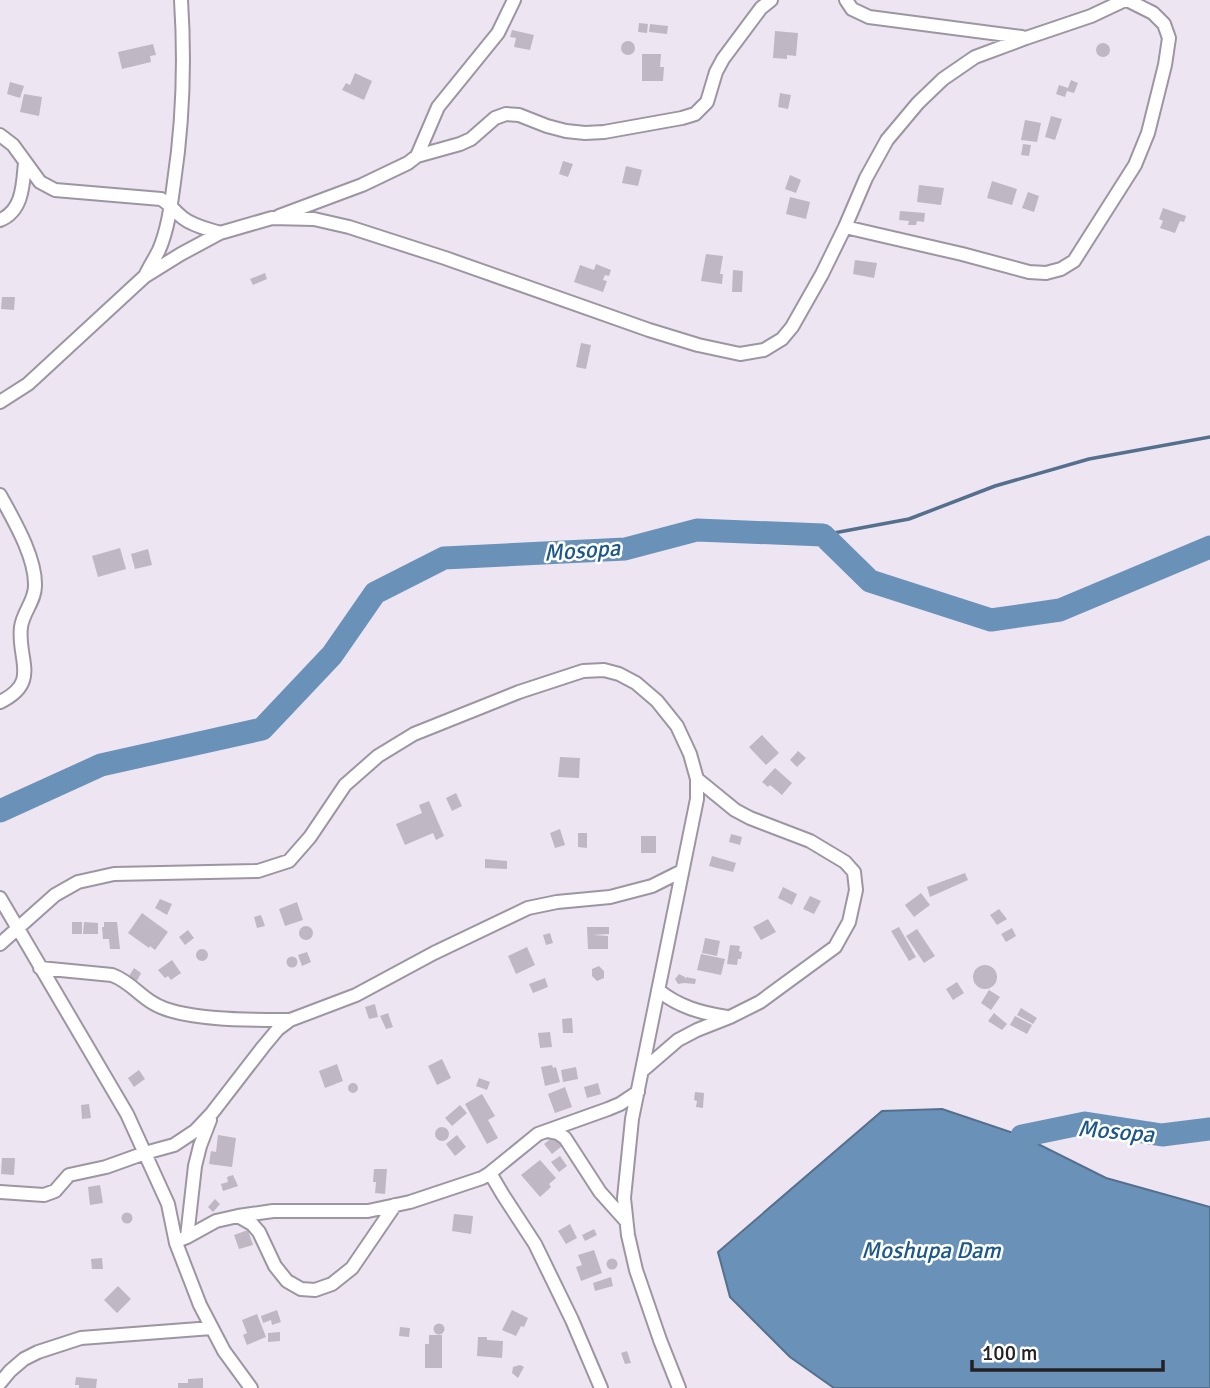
<svg xmlns="http://www.w3.org/2000/svg" width="1210" height="1388" font-family="Signika,sans-serif">
<style>
.water{fill:#6a92b9;stroke:#55708d;stroke-width:2}
.lines{fill:none;stroke-linecap:round;stroke-linejoin:round}
.stream{stroke:#55708d;stroke-width:3.5}
.river{stroke:#6a92b9;stroke-width:23}
.building{fill:#c0b7c4}
.minor-casing{stroke:#9e95a2;stroke-width:16}
.minor{stroke:#fff;stroke-width:12}
.labels{text-anchor:middle;stroke-width:5;stroke-linejoin:round;paint-order:stroke}
.water-label{font-size:23px;font-style:italic;fill:#1b578a;stroke:#fff}
</style>
<rect width="100%" height="100%" fill="#eee5f2"/>
<path class="water" d="M942,1109L1022,1136L1106,1178L1210,1207V1388H834L790,1357L730,1297L718,1252L882,1111Z"/>
<g class="lines">
<path class="stream" d="M823,535L909,519L995,486L1089,459L1210,437"/>
<path class="river" d="M0,811L101,765L262,729L332,655L375,593L444,558L625,549L697,530L823,535L870,581L991,620L1060,610L1210,547
M1018,1166L1022,1136L1085,1123L1162,1135L1210,1129"/>
</g>
<path class="building" d="M639,23L648,24L647,33L638,32Z
M650,24L668,26L667,34L649,32Z
M512,30L534,35L530,50L514,47L516,38L510,37Z
M775,31L798,33L796,56L787,55V59L773,58Z
M621 48a7 7 0 1 1 14 0a7 7 0 1 1-14 0Z
M1096 50a7 7 0 1 1 14 0a7 7 0 1 1-14 0Z
M153,44L156,55L150,56L151,62L122,69L118,52Z
M642,54H661L660,67H664L663,81H642Z
M355,73L372,81L364,100L342,90L346,83L350,85Z
M1071,80L1078,83L1074,93L1067,91L1065,97L1056,94L1059,85L1068,88Z
M10,82L24,86L20,98L7,94Z
M780,93L791,95L788,109L778,107Z
M24,94L42,97L39,116L20,112Z
M1051,116L1062,119L1055,140L1045,137Z
M1025,120L1041,123L1037,142L1021,140Z
M1023,144L1031,145L1029,156L1021,155Z
M563,161L573,164L568,177L559,174Z
M626,166L642,170L638,186L622,183Z
M790,175L801,180L796,193L785,189Z
M992,181L1017,189L1012,205L987,198Z
M919,185L944,188L941,205L917,202Z
M1028,192L1039,196L1034,212L1022,208Z
M790,197L810,202L806,219L786,214Z
M1163,208L1186,216L1184,222L1180,221L1175,233L1160,228L1163,221L1159,219Z
M900,211L925,213L924,222L917,221L916,225H908L909,221L899,220Z
M706,254L723,256L720,274H723L722,284L701,281Z
M855,260L877,263L874,278L853,274Z
M596,264L611,270L609,276L605,275L603,280L607,281L603,292L574,282L580,265L594,270Z
M733,270L743,271L742,292H732Z
M265,273L267,279L253,285L250,279Z
M2,297H15L14,310L1,309Z
M581,343L591,345L586,369L576,367Z
M120,548L126,569L98,577L92,556Z
M148,549L152,565L135,569L131,554Z
M762,735L779,753L766,765L749,747Z
M798,751L806,758L797,767L790,760Z
M560,757L580,758L579,778L558,777Z
M775,768L792,783L782,795L770,785L768,787L762,782Z
M456,793L462,806L452,811L446,798Z
M429,801L444,836L436,840L433,833L405,845L396,824L422,813L419,805Z
M560,829L565,845L555,848L550,833Z
M578,833H587V848L578,847Z
M731,834L742,837L740,845L729,842Z
M641,836H656V853H641Z
M712,856L736,863L733,872L709,866Z
M485,859L507,861V869L485,868Z
M965,873L968,880L930,897L927,887Z
M783,887L797,894L792,905L778,898Z
M921,893L930,905L914,917L905,905Z
M810,896L821,901L814,914L803,909Z
M160,899L172,904L167,915L155,908Z
M297,902L303,920L285,926L279,909Z
M999,909L1007,919L997,925L990,915Z
M142,913L168,932L155,950L150,946L149,948L128,933Z
M261,915L265,926L257,928L254,917Z
M768,919L776,932L761,940L753,927Z
M72,922H82V934H72Z
M84,922L98,923V934H83Z
M104,922H117L120,949H110L109,939H103L102,927H104Z
M299 933a7 7 0 1 1 14 0a7 7 0 1 1-14 0Z
M587,927H609V934L593,935L608,936V949H588Z
M899,927L916,957L909,961L891,931Z
M1012,928L1016,936L1006,942L1001,934Z
M917,929L935,956L924,963L906,936Z
M188,930L194,938L185,945L179,937Z
M550,933L553,943L546,945L543,935Z
M705,938L720,941L717,956L702,953Z
M730,945L740,946L739,951L742,952L741,959H738L737,965L727,964Z
M527,947L535,965L516,974L508,956Z
M196 955a6 6 0 1 1 12 0a6 6 0 1 1-12 0Z
M307,952L311,962L302,966L298,955Z
M701,954L725,959L721,975L697,970Z
M286.5 962a5.5 5.5 0 1 1 11 0a5.5 5.5 0 1 1-11 0Z
M172,960L181,973L171,980L168,976L165,978L158,970Z
M973 977a12 12 0 1 1 24 0a12 12 0 1 1-24 0Z
M599,966L604,971V978L597,981L592,976V969Z
M134,968L141,973L137,981L129,976Z
M679,974L685,977V980L686,977L696,979L695,984L684,983L678,984L675,979Z
M545,978L548,987L533,993L529,984Z
M957,982L964,993L953,1000L946,989Z
M989,990L1000,997L991,1010L981,1003Z
M375,1004L378,1017L369,1019L365,1007Z
M1021,1008L1037,1018L1033,1024L1017,1015Z
M388,1013L393,1027L386,1029L380,1016Z
M994,1013L1007,1024L1002,1030L988,1021Z
M1015,1016L1032,1025L1027,1034L1010,1025Z
M572,1018L573,1033H563L562,1019Z
M550,1032L552,1047L540,1048L538,1033Z
M442,1059L451,1078L437,1085L428,1066Z
M337,1064L343,1081L325,1088L319,1071Z
M552,1065L553,1068L556,1067L560,1082L545,1086L541,1067Z
M576,1067L578,1079L563,1082L561,1070Z
M139,1070L145,1079L134,1087L128,1078Z
M479,1078L490,1082L487,1090L476,1086Z
M348 1088a5 5 0 1 1 10 0a5 5 0 1 1-10 0Z
M598,1083L601,1094L587,1098L584,1087Z
M565,1087L572,1107L555,1113L548,1094Z
M695,1092L704,1093L703,1108L696,1107L697,1101L694,1100Z
M482,1094L495,1116L488,1120L498,1138L487,1144L465,1104Z
M89,1104L91,1118L82,1119L81,1105Z
M460,1105L467,1113L452,1126L445,1118Z
M435 1134a7 7 0 1 1 14 0a7 7 0 1 1-14 0Z
M218,1135L236,1138L232,1167L209,1164L211,1151L216,1152Z
M457,1135L466,1147L455,1156L446,1144Z
M554,1136L562,1146L552,1154L544,1144Z
M560,1156L567,1166L559,1172L551,1162Z
M2,1158H15L14,1175L1,1174Z
M540,1160L556,1178L549,1184L551,1187L540,1197L521,1175Z
M374,1169H387L385,1194L375,1193L376,1182H373Z
M233,1175L238,1186L223,1191L221,1184L228,1182L227,1177Z
M100,1185L103,1203L90,1205L88,1187Z
M215,1199L220,1204L213,1212L208,1207Z
M121.5 1218a5.5 5.5 0 1 1 11 0a5.5 5.5 0 1 1-11 0Z
M454,1214L473,1216L471,1234L452,1231Z
M570,1224L577,1238L566,1244L558,1231Z
M594,1229L597,1235L585,1241L582,1235Z
M248,1230L253,1245L239,1249L234,1235Z
M594,1250L602,1273L581,1281L576,1267L582,1265L578,1255Z
M102,1258L103,1269H92L91,1259Z
M606.5 1264a5.5 5.5 0 1 1 11 0a5.5 5.5 0 1 1-11 0Z
M611,1277L613,1286L595,1291L593,1283Z
M118,1286L131,1299L117,1313L104,1300Z
M277,1310L281,1322L272,1325L271,1320L263,1323L261,1316Z
M512,1310L528,1318L524,1327L521,1326L516,1336L502,1330Z
M257,1314L266,1337L247,1345L243,1335L247,1333L242,1320Z
M433.5 1329a5.5 5.5 0 1 1 11 0a5.5 5.5 0 1 1-11 0Z
M400,1327L410,1328L409,1337L399,1336Z
M280,1332V1341L268,1342V1333Z
M429,1335H442V1368H425V1344H429Z
M478,1337H487V1340L503,1341L502,1358L477,1356Z
M627,1351L631,1363L625,1364L621,1353Z
M520,1365L524,1367L518,1378L512,1373L513,1367Z
M76,1377L97,1379L96,1388H79V1385H75Z
M203,1378V1388H178V1383H188V1379Z"/>
<g class="lines">
<defs>
<path id="minor" d="M846,0L852,9L869,17L1022,37
M0,135L13,145L40,182L55,190L161,199C171,205 174,211 183,218C193,226 208,229 220,233
M417,156L438,107L498,33L514,0
M279,216L362,185L408,163L417,156L460,144L471,139L495,118L506,114L519,115L547,126L566,131L585,133L604,132L682,118L695,114L707,102L716,72L723,59L761,8L771,0
M0,220C23,211 23,184 25,162
M845,227L962,254L1029,272L1046,273L1061,269L1074,261L1135,165L1148,133L1165,65L1169,38L1164,24L1153,13L1127,0
M146,274C150,266 155,258 159,250C168,229 171,205 174,182C183,122 185,61 181,0
M0,402L28,384L144,277L181,254L220,233L272,218L314,219L349,227L445,258L649,330L698,345L740,354L764,350L782,339L792,327L822,274L845,227L866,178L887,140L918,103L943,79L975,57L1026,38L1091,16L1125,0
M0,495C13,519 36,557 35,586C35,601 23,612 21,627C17,660 41,682 0,702
M0,898L127,1114L168,1204L176,1243L200,1305L224,1351L251,1388
M0,944L55,895L78,882L114,874L258,871L289,861L310,837L345,785L378,756L414,734L519,692L583,671L604,670L619,674L636,683L657,701L677,726L690,754L697,779V799L632,1119L624,1198L628,1235L636,1270L660,1340L679,1388
M40,968L112,975C129,981 139,995 153,1003C181,1021 256,1020 290,1020
M658,990C679,1007 701,1013 727,1017
M642,1071L678,1040L697,1030L730,1017L760,1002L835,947L849,922L856,890L854,872L845,862L810,841L750,818L735,810L697,779
M548,1131L558,1133L565,1138L600,1192L626,1221
M490,1173L503,1195L535,1244L572,1320L601,1388
M0,1192L44,1195L55,1191L69,1175L106,1167L145,1153L174,1145L195,1131L212,1113L263,1047L278,1029L290,1020L356,995L434,953L528,908L557,902L610,897L652,886L682,871
M238,1216L252,1224L259,1232L275,1266L287,1281L301,1289L315,1290L332,1284L352,1268L395,1205
M187,1237L216,1221L238,1216L273,1211H368L410,1202L482,1178L490,1173L538,1134L608,1109L620,1104L638,1092
M182,1239L187,1237L195,1166L200,1146L210,1120
M0,1383L10,1371L24,1359L38,1352L81,1338L212,1328"/>
</defs>
<use href="#minor" class="minor-casing"/>
<use href="#minor" class="minor"/>
</g>
<g class="labels">
<g class="water-label">
<text transform="translate(582 550) rotate(-4)" y="8">Mosopa</text>
<text transform="translate(1116 1131) rotate(5)" y="8">Mosopa</text>
<text x="931" y="1258">Moshupa Dam</text>
</g>
</g>
<path d="M972 1360v10h191v-10" fill="none" stroke="#242125" stroke-width="3.5"/>
<text x="982" y="1360" font-size="21" fill="#242125" stroke="#ffffff" stroke-width="5" paint-order="stroke">100 m</text>
</svg>
